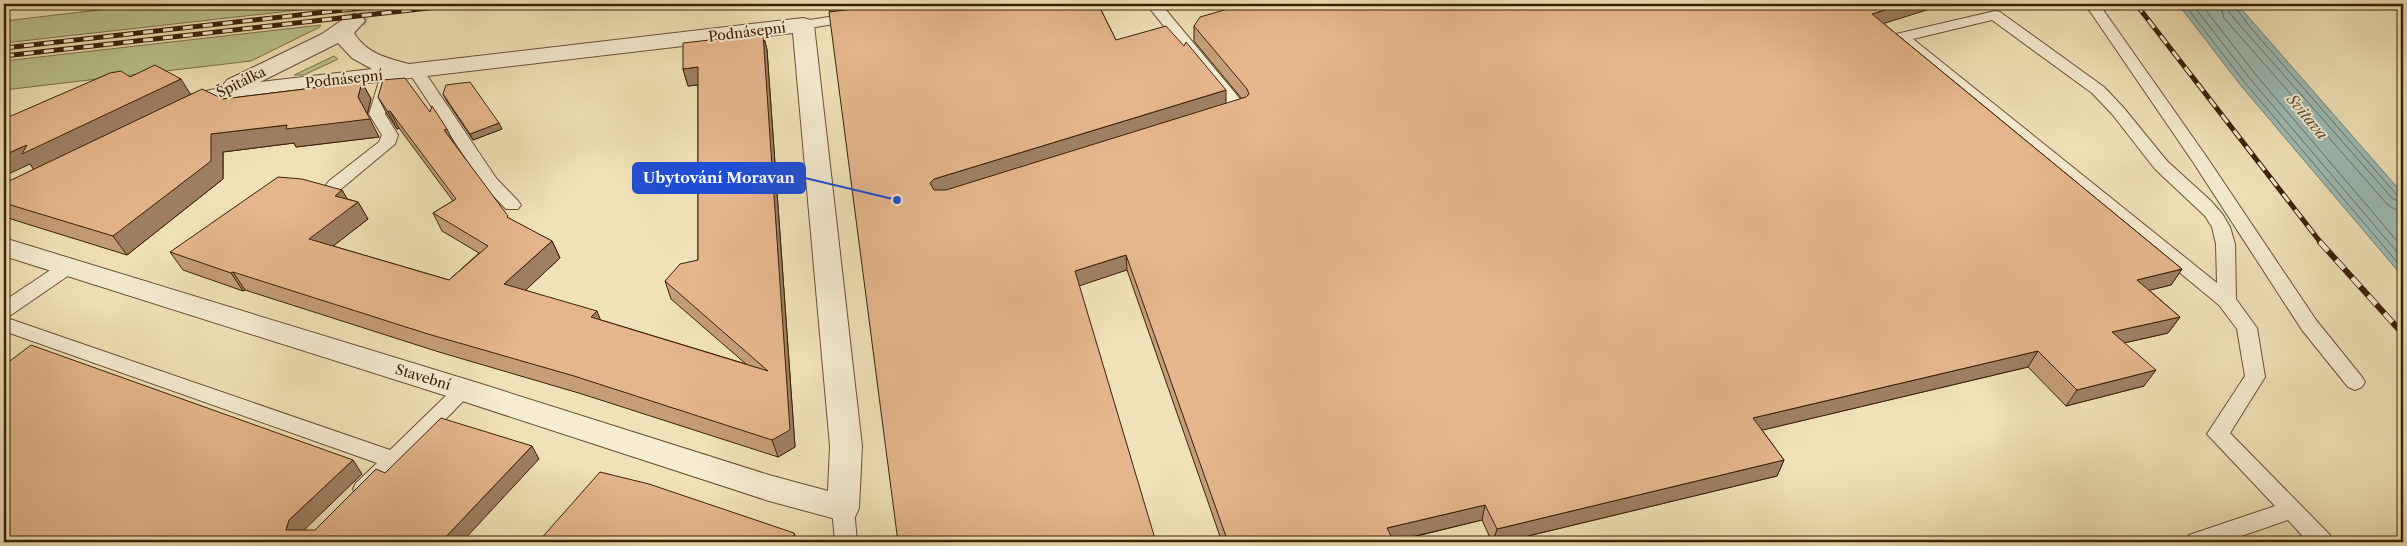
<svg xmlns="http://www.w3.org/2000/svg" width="2407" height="546" font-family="'Libre Caslon Text',serif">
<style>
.green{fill:#bac38f;stroke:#7a724a}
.water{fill:#9cbcb6;stroke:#757e70}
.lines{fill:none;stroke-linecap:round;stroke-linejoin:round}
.shore{stroke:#6c6e5e;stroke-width:1}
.street-tunnel{stroke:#ccbb94;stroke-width:24;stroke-dasharray:24 12;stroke-linecap:butt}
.lane-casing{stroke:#685132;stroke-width:2}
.street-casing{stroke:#685132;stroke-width:2}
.lane{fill:#f5ecd1;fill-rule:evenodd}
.street{fill:#f5ecd1;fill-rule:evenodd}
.rail-far1-casing{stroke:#3b2106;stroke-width:5}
.rail-casing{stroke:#3b2106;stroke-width:6}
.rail-far1{stroke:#f5ecd1;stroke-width:3;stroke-dasharray:10;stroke-linecap:butt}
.rail{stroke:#f5ecd1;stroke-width:4.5;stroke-dasharray:12;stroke-linecap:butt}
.wall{fill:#c59d79;stroke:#3b2106}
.shaded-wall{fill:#a07f63;stroke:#3b2106}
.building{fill:#e5b68d;stroke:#3b2106}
.labels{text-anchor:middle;stroke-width:4;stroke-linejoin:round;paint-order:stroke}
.street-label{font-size:14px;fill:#3b2106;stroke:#f5ecd1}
.water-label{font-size:15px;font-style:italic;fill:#58503b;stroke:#f5ecd1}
.leader{fill:none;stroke:#1d4ed8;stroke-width:2}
.callout-dot{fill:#1d4ed8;stroke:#f5ecd1;stroke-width:2}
.callout{fill:#1d4ed8;stroke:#1d4ed8;stroke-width:2}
.callout-label{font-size:15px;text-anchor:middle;font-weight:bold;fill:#fff}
</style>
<rect width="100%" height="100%" fill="#f0e2b8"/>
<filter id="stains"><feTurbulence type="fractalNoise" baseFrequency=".004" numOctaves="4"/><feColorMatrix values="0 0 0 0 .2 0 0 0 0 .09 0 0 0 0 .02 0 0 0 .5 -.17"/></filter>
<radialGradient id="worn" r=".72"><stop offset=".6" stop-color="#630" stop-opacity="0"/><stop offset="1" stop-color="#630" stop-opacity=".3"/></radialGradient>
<path class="green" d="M150,4H330L344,5L4,43V21Z
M321,25L320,27L251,61L4,90V61Z
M334,56L338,59L304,75H294Z"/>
<path class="water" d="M2178,4H2237L2403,194V277L2242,87Z"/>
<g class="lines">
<path class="shore" d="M2184,4L2246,84L2403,269
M2192,4L2251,80L2403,259
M2201,4L2256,75L2403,248
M2220,4L2224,18L2387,204L2394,209L2403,211
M2227,4L2229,12L2245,31L2393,199L2403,203
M2233,4L2250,27L2397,195L2403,197"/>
<path class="street-tunnel" d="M354,21L362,4"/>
<defs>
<path id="lane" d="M1146,4H1161L1245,105L1247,108C1242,115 1227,119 1218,116L1216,113L1218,110L1229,106Z
M2085,4H2099L2206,156L2316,320L2362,377L2365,382L2362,387L2355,390L2348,387L2302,330L2193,162Z
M2391,4H2403V12L2398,11Z
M1995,11L2000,12L2104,87L2123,107L2167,161L2211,201L2223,215L2230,227L2235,244L2236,299L2257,328L2265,377L2230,433L2330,535L2333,542H2308L2288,520L2224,542H2186L2189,535L2275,506L2207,434L2245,376L2237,329L2219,305L1893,37L1896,34ZM1992,20L2092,93L2112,114L2155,169L2205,216L2212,227L2216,244L2217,283L1913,39Z
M854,13L859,14L861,17L859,20L803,29L796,25L803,21Z
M416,66L422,68L496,178L518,201L521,205L518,209H506L484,186L408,71Z
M388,73L396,78L385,114L398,135L395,144L341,189H329L326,185L329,181L379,142L382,135L369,114L380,78Z
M68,261L75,263L77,267L75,271L11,315L4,317V301L61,263Z
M4,317L390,450L457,385L464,382L471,385L474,390L372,495L364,498L356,495L353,489L356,483L377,463L4,331Z
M843,499L851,502L854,508L857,542H835L832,508L835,502Z"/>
<path id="street" d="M354,14L362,16L365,21L354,33C367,54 387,58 409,64L803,18L811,20L814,25L862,446L859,508L855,517L843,521L769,501L453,398L4,256V238L475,382L769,475L828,491L830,446L793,33L266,95L209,104L201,102L197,97L201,92L225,87L223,85L227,80L320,35C331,29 342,18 354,14ZM338,43L352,58L372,69L260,82Z"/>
</defs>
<use href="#lane" class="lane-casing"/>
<use href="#street" class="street-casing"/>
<use href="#lane" class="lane"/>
<use href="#street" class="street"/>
<defs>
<path id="rail-far1" d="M2136,4L2321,243
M4,48L398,4
M4,56L464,4"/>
<path id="rail" d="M2320,242L2403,334"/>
</defs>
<use href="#rail-far1" class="rail-far1-casing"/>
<use href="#rail" class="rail-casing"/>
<use href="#rail-far1" class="rail-far1"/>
<use href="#rail" class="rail"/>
</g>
<path class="wall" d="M828,4H1098L1116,40L1226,104L1242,99L1194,41V26L1883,23L2182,269L2171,285L2149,290L2180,317L2168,333L2124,343L2144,386L2066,406L2028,367L1762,430L1784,460L1777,476L1503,542H1492L1482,520L1393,542H1394H1222L1127,270L830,12Z
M763,34L767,50L795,447L778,457L582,394L439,352L245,290L243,291L183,270L170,252L342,190L347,199L358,202L368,219L333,246L449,280L479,253L442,231L433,213L453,201L399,128L397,129L387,114L378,97L455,145L509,219L552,241L560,258L525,290L601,320L746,364L671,299L665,281L698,260V85L688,86L683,69Z
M130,77L191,94L223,99L362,82L371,99L367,115L379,137L296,147L294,143L223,152V179L127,255L11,219L4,210V185L34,169L30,164Z
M443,94L502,129L473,140L446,100Z"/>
<path class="shaded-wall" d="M828,4H918L831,15Z
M1904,4H1946L1866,29L1872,14Z
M763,34L767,50L795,447L778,457L772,440Z
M698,67L703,84L688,86L683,69Z
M181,79L191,95L34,170L30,164L4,176V155L27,145Z
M362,82L371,99L367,115L358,97Z
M1226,90V105L936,194L930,183L934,179Z
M390,111L399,128L397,129L388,112Z
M370,119L379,137L296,147L294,143L223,152V179L127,255L113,236L211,134L287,125Z
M499,123L502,129L473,140L470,134Z
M447,129L456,147L444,130Z
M342,190L352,207L358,202L368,219L319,257L309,239L335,196Z
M552,241L560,258L513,302L504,284Z
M1126,255L1127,270L1076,287L1075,271Z
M2182,269L2171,285L2126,296L2137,280Z
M233,272L245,290L243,291L231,273Z
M597,311L604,329L591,317Z
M2180,317L2168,333L2102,348L2112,332Z
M2038,351L2028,367L1746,434L1753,418Z
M2156,370L2144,386L2066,406L2077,390Z
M532,446L539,459L462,542H441Z
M353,460L362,474L300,534L286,530L289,520Z
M1784,460L1777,476L1503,542H1493L1497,529Z
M1485,505L1482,520L1390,542L1387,528Z
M794,533L797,542H795Z"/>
<path class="building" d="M894,4H1098L1116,40L1166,26L1184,46L1186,42L1226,90L934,179L930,183L934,190H946L1246,97L1249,94L1247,89L1194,26L1200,17L1245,4H1904L1872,14L2182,269L2137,280L2180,317L2112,332L2156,370L2077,390L2038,351L1753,418L1784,460L1497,529L1485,505L1387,528L1394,542H1228L1126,255L1075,271L1156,542H898L829,12Z
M763,34L790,430L772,440L574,376L428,334L233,272L231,273L170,252L278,177L302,179L342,190L335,196L358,202L309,239L449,280L488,246L433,213L456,199L390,111L388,112L378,97L383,80L405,78L430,112L432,106L447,129L444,130L508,216L507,217L552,241L504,284L597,311L591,317L768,371L665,281L680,264L698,260V67L683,69V43Z
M155,65L181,79L22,154L27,145L4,155V119L110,73L121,71L130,77Z
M362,82L358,97L370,119L286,129L287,125L211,134V161L113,236L4,203V185L5,183L202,89L223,99Z
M470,82L499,123L470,134L443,94L446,85Z
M31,345L353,460L289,520L286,530H315L376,469L385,473L441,418L532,446L441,542H4V363L6,364Z
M600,472L649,484L794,533L795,542H538Z"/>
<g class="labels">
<g class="street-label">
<text transform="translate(747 32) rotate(-7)" y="5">Podnásepní</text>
<text transform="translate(344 79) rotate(-6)" y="5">Podnásepní</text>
<text transform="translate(241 82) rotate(-26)" y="5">Špitálka</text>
<text transform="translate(423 377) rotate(17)" y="5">Stavební</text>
</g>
<g class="water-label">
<text transform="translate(2307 117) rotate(50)" y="5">Svitava</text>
</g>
</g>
<path class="leader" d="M897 200L805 178"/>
<circle class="callout-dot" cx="897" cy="200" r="5"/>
<rect class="callout" x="633" y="163" width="172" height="30" rx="5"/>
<g class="callout-label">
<text x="719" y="183">Ubytování Moravan</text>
</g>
<rect width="2407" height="546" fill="none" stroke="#f0e2b8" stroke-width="20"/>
<rect x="5" y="5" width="2397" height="536" fill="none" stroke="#3b2106" stroke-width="2.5"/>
<rect x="10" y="10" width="2387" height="526" fill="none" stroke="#3b2106"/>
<rect width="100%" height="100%" filter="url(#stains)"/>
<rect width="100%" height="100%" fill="url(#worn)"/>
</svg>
